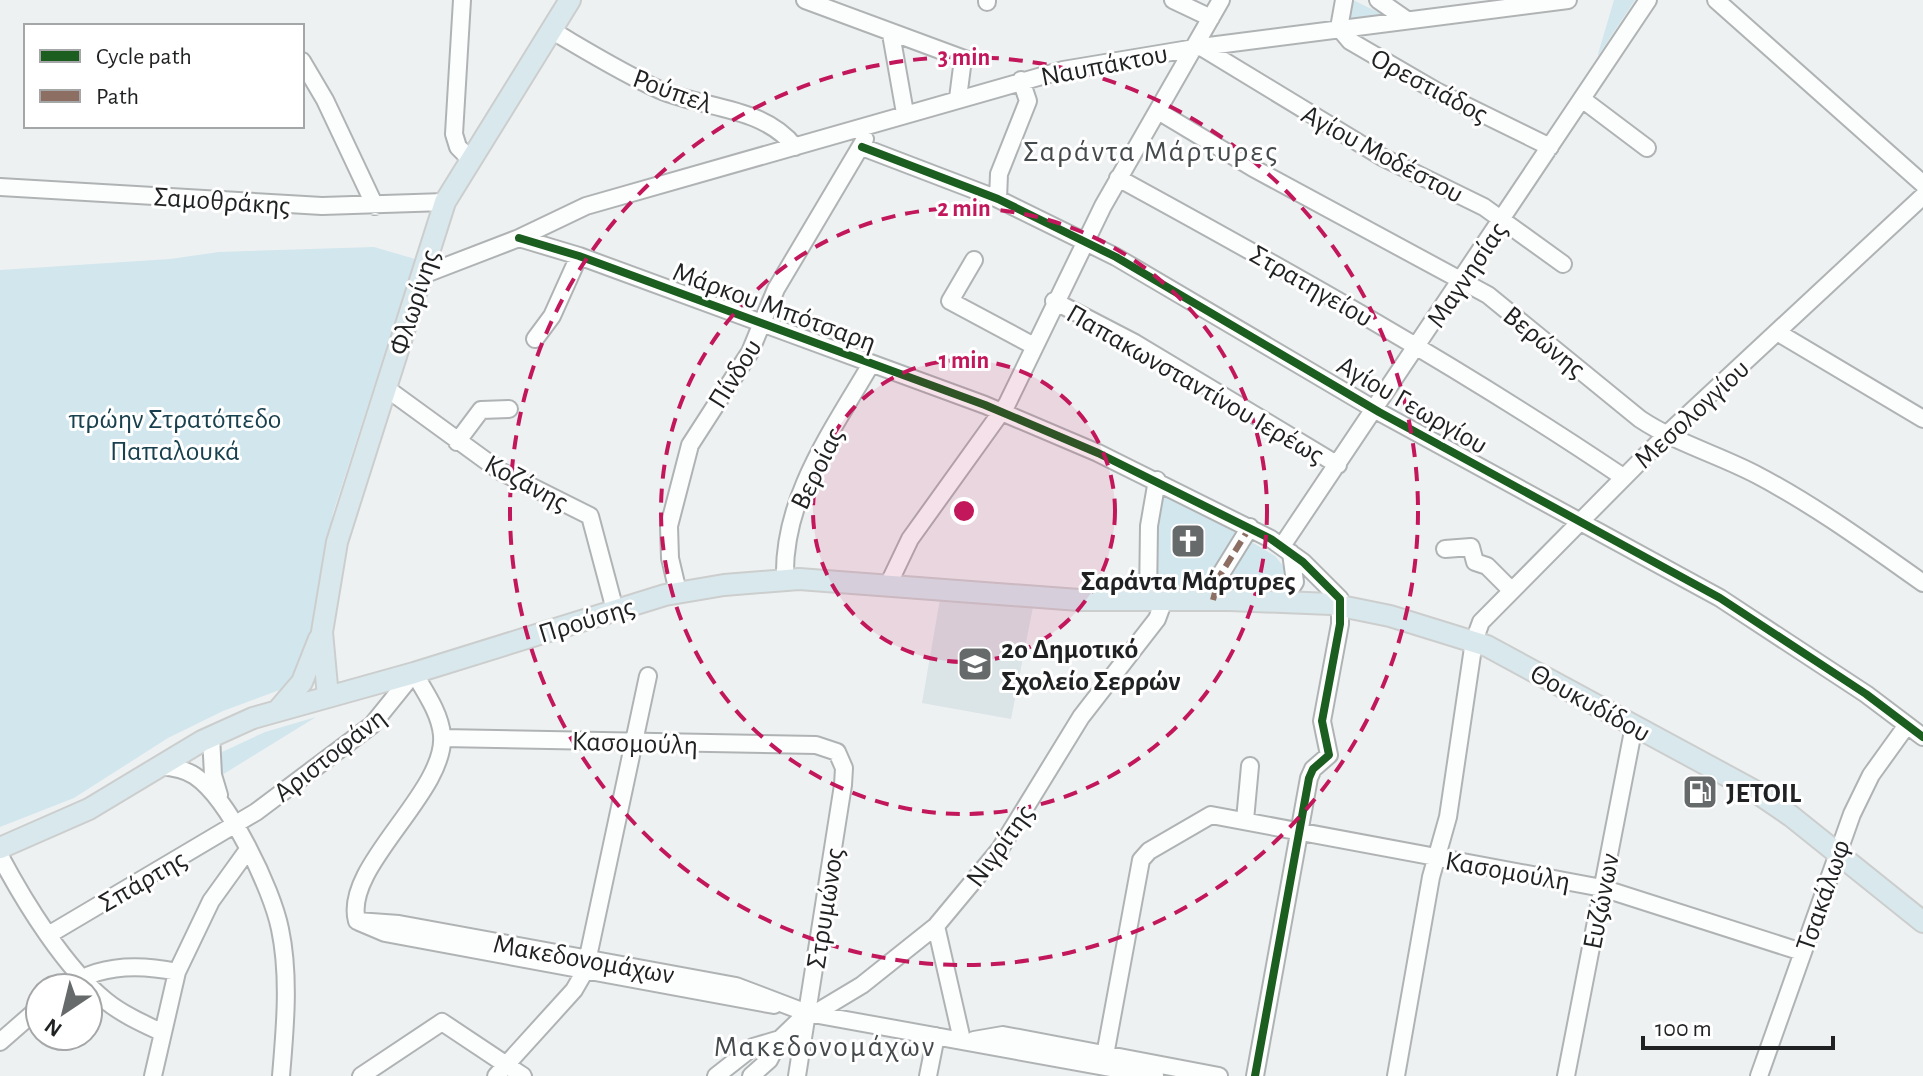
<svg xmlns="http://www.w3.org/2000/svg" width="1923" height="1076" font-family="'Alegreya Sans',sans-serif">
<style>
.built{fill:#dbe4e7}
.green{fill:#d2e6ed}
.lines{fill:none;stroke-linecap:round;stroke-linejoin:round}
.minor-casing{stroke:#b0b3b4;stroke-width:20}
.major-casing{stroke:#cccece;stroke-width:24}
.minor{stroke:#fcfdfd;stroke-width:16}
.major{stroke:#d9e8ec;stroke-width:20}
.quiet{stroke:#8d6e63;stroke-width:6;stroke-dasharray:12 6;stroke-linecap:butt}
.cycleway-casing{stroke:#fff;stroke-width:13}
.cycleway{stroke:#1b5e20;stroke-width:8}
.ring{fill:none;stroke:#c2185b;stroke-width:4;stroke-dasharray:14 10}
.labels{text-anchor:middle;stroke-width:6;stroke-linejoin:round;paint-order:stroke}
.street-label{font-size:28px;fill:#1f2122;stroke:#fff}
.park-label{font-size:28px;fill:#18404e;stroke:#fff}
.poi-label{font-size:28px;font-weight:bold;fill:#1f2122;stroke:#fff;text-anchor:start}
.neighbourhood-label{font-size:30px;letter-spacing:2px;fill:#454a4c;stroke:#fff}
.centre{fill:#c2185b;stroke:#fff;stroke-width:4}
.ring-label{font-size:24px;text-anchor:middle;font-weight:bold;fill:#c2185b;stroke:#fff;stroke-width:6;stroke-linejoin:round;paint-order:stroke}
</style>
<rect width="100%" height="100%" fill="#eef1f2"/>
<path class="built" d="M940,599L1033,607L1011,719L922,703Z"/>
<path class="green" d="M1353,0L1384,15L1349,22Z
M1614,0H1635L1598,56V54Z
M374,247L415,259L333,513L311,632L297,675L285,688L223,711L168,738L74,798L0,827V270L170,259L219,252Z
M1158,491L1200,511L1275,556L1284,567L1283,581L1274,588L1158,587Z
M316,717L222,775V752L265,732Z"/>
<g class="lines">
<defs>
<path id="minor" d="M462,0L454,134L458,147L470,159
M805,0L967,60
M1173,0L1211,18
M1344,0L1339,28L1350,41L1436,91L1550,147
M1378,0L1407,20
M1716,0L1923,184
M987,2V0
M551,30C587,51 622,73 660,90C704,109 763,106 795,147
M891,34L905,113
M1201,47L1382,157L1484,207L1563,264
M302,61L325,100L375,206
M958,98L963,59
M1582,99L1647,148
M1158,111L1253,168L1488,295L1640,419C1676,443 1719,455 1757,475C1816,506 1869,545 1923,583
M862,147L998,199L1116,257L1379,412L1720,598L1866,694L1923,737
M1118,178C1290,272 1460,367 1623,477
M0,187L322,206L445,202
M998,199L999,174L1028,101L1021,80
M519,238L579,256L985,405L1098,453L1271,539L1303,562L1340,599V624L1322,721L1329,755L1313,769L1309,778L1255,1076
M974,260L950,301L1034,346
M423,275L519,238L586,206L1063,70L1201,47L1568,0
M1054,301L1135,343L1338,465
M1777,332L1923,419
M535,339L552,316L579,256
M386,388L500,471L590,516L615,610
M457,442L481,410L509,409
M1282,546L1648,0
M1445,549L1471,547L1475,562L1487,566L1511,590
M785,580C782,499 832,431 871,364
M889,583L910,539L1007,404L1103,206L1221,0
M678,592L670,558L669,526L690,445L750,352L776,289L865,139
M1148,600L1149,526L1157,480
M1213,600L1219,577L1250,527
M1282,602L1295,582L1291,553
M211,736L213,775L219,795
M442,738L816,745L837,752L844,768L843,785L797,1076
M160,766C172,767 185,769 195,776C229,799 272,889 280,929C290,976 285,1029 281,1076
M1245,820L1250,766
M0,856C25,903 65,968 106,1001C122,1014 142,1023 161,1032
M357,921L399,924L736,986L807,1013
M359,922L385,933L774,1005
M936,926L962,1040
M50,934L256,812L372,725L414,673C425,692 440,713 442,735C447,792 342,867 357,921
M66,988C98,964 139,964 177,972L211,901L247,851
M813,1014L1155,1076
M974,1040L1003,1035L1219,1076
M0,1042L40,1007
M1103,1066L1141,860L1149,851L1211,815L1602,888L1802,952
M153,1076L177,972
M361,1076L442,1022L523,1076
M496,1076L574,990L585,971L648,676
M716,1076L753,1047L780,1039
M751,1076L769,1060L780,1039L807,1013L817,1012L862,985L936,926L1000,849L1081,717L1157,619L1164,600
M928,1076L936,1036
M1396,1076L1431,877L1448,817L1474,641L1481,622L1666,435L1923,196
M1566,1076L1634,726
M1759,1076L1852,814L1871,775L1907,725"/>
<path id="major" d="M328,697L322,632L337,542L445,202L570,0
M278,710L302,682L319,639
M0,848L89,809L202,741L253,718L414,673L665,595L724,585L799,579L1079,600H1230L1331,604L1390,616L1487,646L1753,790L1791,816L1923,922"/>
</defs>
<use href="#minor" class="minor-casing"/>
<use href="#major" class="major-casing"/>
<use href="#minor" class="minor"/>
<use href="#major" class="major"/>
<path class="quiet" d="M1213,600L1219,577L1250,527"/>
<defs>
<path id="cycleway" d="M862,147L998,199L1116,257L1379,412L1720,598L1866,694L1923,737
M519,238L579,256L985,405L1098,453L1271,539L1303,562L1340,599V624L1322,721L1329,755L1313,769L1309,778L1255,1076"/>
</defs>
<use href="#cycleway" class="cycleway-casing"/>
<use href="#cycleway" class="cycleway"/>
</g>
<circle cx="964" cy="511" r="151" fill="#c2185b" fill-opacity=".12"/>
<g class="ring">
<circle cx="964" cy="511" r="151"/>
<circle cx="964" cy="511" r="303"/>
<circle cx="964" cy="511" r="454"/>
</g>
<defs>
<symbol id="church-square" viewBox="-11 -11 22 22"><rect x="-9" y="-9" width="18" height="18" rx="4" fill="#676a6b" stroke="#fff"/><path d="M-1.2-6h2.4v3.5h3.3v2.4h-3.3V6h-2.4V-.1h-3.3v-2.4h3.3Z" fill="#fff"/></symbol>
<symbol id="school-square" viewBox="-11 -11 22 22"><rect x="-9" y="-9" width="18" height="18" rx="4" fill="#676a6b" stroke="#fff"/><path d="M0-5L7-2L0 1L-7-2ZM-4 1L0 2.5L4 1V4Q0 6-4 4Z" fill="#fff"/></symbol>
<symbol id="fuel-square" viewBox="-11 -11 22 22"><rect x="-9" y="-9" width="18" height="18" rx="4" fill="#676a6b" stroke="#fff"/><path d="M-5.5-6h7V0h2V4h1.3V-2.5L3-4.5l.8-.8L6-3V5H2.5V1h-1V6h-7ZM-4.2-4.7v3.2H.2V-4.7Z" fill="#fff"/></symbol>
</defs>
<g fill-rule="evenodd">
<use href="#church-square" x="1168" y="521" width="40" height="40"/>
<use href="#school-square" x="955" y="644" width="40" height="40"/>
<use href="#fuel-square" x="1680" y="772" width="40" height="40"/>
</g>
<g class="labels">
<g class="street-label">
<text transform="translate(1104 64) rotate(-11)" y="10">Ναυπάκτου</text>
<text transform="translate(1430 85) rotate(28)" y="10">Ορεστιάδος</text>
<text transform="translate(673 90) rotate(20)" y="10">Ρούπελ</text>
<text transform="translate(1383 153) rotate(28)" y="10">Αγίου Μοδέστου</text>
<text transform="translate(222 200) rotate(4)" y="10">Σαμοθράκης</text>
<text transform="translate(1466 274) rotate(-56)" y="10">Μαγνησίας</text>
<text transform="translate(1312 285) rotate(30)" y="10">Στρατηγείου</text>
<text transform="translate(413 302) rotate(-72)" y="10">Φλωρίνης</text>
<text transform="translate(775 306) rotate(20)" y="10">Μάρκου Μπότσαρη</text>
<text transform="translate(1545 341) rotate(39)" y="10">Βερώνης</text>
<text transform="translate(734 373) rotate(-58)" y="10">Πίνδου</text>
<text transform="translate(1196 383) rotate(30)" y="10">Παπακωνσταντίνου Ιερέως</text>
<text transform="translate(1413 404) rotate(30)" y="10">Αγίου Γεωργίου</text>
<text transform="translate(1691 413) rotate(-43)" y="10">Μεσολογγίου</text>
<text transform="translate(816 468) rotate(-64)" y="10">Βεροίας</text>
<text transform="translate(527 482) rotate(28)" y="10">Κοζάνης</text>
<text transform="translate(586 619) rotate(-17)" y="10">Προύσης</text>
<text transform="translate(1591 702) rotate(29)" y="10">Θουκυδίδου</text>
<text transform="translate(635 742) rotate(2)" y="10">Κασομούλη</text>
<text transform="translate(329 754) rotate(-38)" y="10">Αριστοφάνη</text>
<text transform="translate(999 845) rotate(-54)" y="10">Νιγρίτης</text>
<text transform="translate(1508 870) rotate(10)" y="10">Κασομούλη</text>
<text transform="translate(142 880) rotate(-30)" y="10">Σπάρτης</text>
<text transform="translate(1822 895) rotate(-71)" y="10">Τσακάλωφ</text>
<text transform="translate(1600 901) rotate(-79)" y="10">Ευζώνων</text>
<text transform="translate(824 908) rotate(-81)" y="10">Στρυμώνος</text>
<text transform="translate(584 958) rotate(10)" y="10">Μακεδονομάχων</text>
</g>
<g class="park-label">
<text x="175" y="428">πρώην Στρατόπεδο<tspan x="175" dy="32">Παπαλουκά</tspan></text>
</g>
<g class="poi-label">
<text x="1188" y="590" text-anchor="middle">Σαράντα Μάρτυρες</text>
<text x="1001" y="658">2ο Δημοτικό<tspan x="1001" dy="32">Σχολείο Σερρών</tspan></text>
<text x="1726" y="802">JETOIL</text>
</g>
<g class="neighbourhood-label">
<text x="1151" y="161">Σαράντα Μάρτυρες</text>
<text x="825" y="1056">Μακεδονομάχων</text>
</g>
</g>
<circle cx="964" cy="511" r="12" class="centre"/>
<g class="ring-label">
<text x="964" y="65">3 min</text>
<text x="964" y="216">2 min</text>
<text x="964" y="368">1 min</text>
</g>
<rect x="24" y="24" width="280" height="104" fill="#ffffff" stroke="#a5a6a7" stroke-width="2"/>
<rect x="40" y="50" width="40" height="12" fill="#1b5e20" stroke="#a5a6a7" stroke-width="2"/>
<text x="96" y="64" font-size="24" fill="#1f2122">Cycle path</text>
<rect x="40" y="90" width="40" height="12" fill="#8d6e63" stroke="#a5a6a7" stroke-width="2"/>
<text x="96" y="104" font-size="24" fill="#1f2122">Path</text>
<g transform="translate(64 1012) rotate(215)"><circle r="38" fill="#ffffff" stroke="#a5a6a7" stroke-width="2"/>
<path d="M0-6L14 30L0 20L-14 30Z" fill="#676a6b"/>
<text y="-12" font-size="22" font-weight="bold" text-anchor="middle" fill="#1f2122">N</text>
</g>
<path d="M1643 1036v12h190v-12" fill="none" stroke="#1f2122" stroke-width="4"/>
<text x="1655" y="1036" font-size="24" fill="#1f2122" stroke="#ffffff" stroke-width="6" paint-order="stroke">100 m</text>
</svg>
